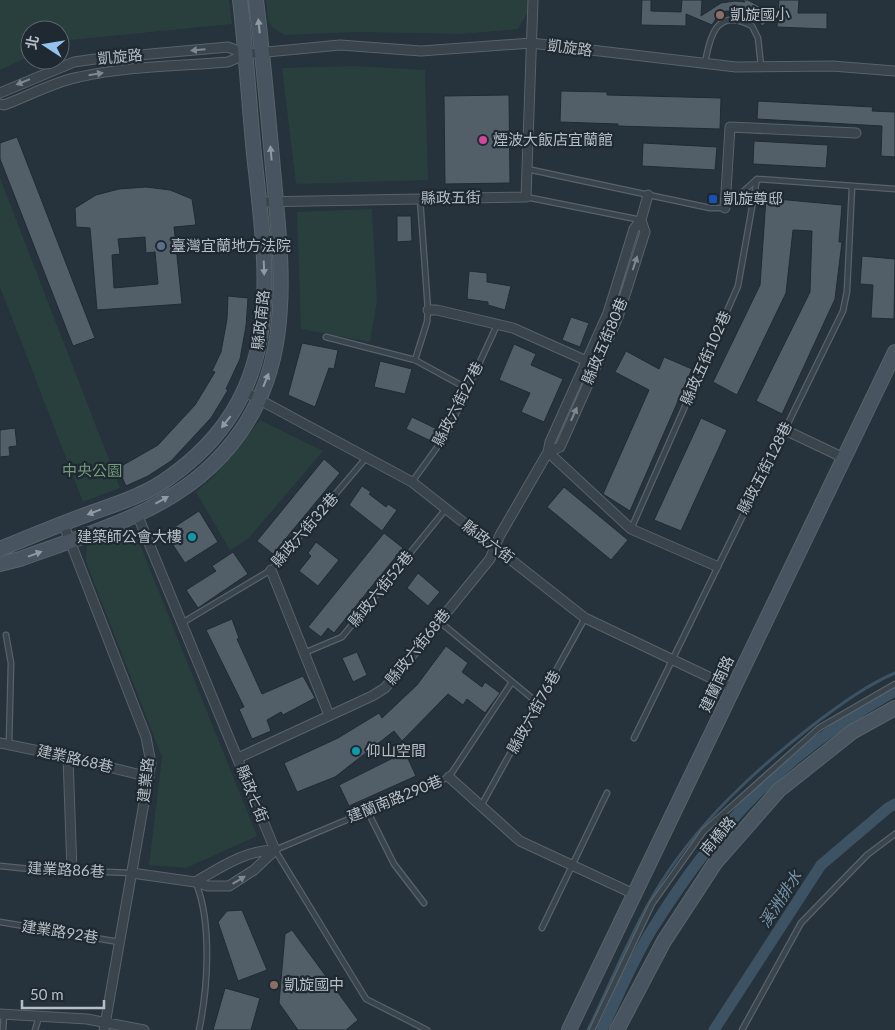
<svg xmlns="http://www.w3.org/2000/svg" width="895" height="1030" font-family="Lato,'Noto Sans TC',sans-serif">
<style>
.green{fill:#293f3d}
.lines{fill:none;stroke-linecap:round;stroke-linejoin:round}
.stream{stroke:#3d5363;stroke-width:3}
.canal{stroke:#3d5363;stroke-width:11}
.building{fill:#525f69;stroke:#212b33;fill-rule:evenodd}
.lane-casing{stroke:#58626a;stroke-width:7}
.street-casing{stroke:#58626a;stroke-width:11}
.secondary-casing{stroke:#58626a;stroke-width:16}
.lane{stroke:#3a444c;stroke-width:4.5}
.street{stroke:#3a444c;stroke-width:9}
.secondary{stroke:#48545f;stroke-width:14}
.oneway{fill:#909aa3}
.oneway2{fill:#7e8890}
.education-dot{fill:#8d6e63;stroke:#1f2931;stroke-width:2}
.hotel-dot{fill:#d1479c;stroke:#1f2931;stroke-width:2}
.transit-dot{fill:#1a4fb4;stroke:#1f2931;stroke-width:2}
.service-dot{fill:#5c6f8a;stroke:#1f2931;stroke-width:2}
.culture-dot{fill:#0f9aa8;stroke:#1f2931;stroke-width:2}
.labels{text-anchor:middle;stroke-width:4.5;stroke-linejoin:round;paint-order:stroke}
.poi-label{font-size:15px;fill:#b6bfc7;stroke:#1f2931;text-anchor:start}
.street-label{font-size:15px;fill:#b6bfc7;stroke:#1f2931}
.park-label{font-size:15px;fill:#769b7a;stroke:#1f2931}
.water-label{font-size:16px;font-style:italic;fill:#7994a8;stroke:#1f2931}
</style>
<rect width="100%" height="100%" fill="#26323c"/>
<path class="green" d="M0,0H229L232,24L60,41V30H30V56L0,70Z
M266,0H529V10L518,29L461,34L358,32L284,35L272,27L268,20Z
M353,66L425,70L428,180L296,184L282,68Z
M0,178L120,488L83,502L0,287Z
M372,209L377,301L370,342L301,329L297,212Z
M260,420L323,451L248,539L230,550L196,492L214,476Z
M133,527L257,836L186,868L149,865L162,757L86,562L87,541Z"/>
<g class="lines">
<path class="stream" d="M588,1030C610,985 629,936 654,894C695,824 758,767 821,719C844,702 869,684 895,673"/>
<path class="canal" d="M602,1030C618,997 632,962 651,931C718,823 784,753 895,691
M714,1030L821,865L888,808L895,804"/>
</g>
<path class="building" d="M642,0H651V11L681,12L682,0H702L701,16L721,3L735,1L745,2L743,0H748L773,14V18L762,26L754,14L726,11L717,17L712,25L686,14V26L641,25Z
M779,0H799L798,13H827V29L777,27Z
M561,91L607,92V95L721,98L720,129L618,126V124L560,122Z
M509,95L510,183L445,184L444,96Z
M758,101L873,107L872,111L895,112V157L881,156L882,126L757,119Z
M17,137L95,338L73,346L0,159V143Z
M754,141L828,145L826,168L753,164Z
M643,143L717,147L715,170L642,166Z
M146,187L170,190L192,199L196,225L174,227L182,304L97,310L90,228L76,227L75,208L96,195L119,189ZM145,237L146,253L155,252L158,284L114,288L112,255L120,254L118,239Z
M766,198L842,205L839,242H842L835,299L782,414L756,401L810,292L812,231L793,230L786,293L737,395L713,382L760,285Z
M397,216H411L412,241L397,242Z
M862,256L895,259L894,319L871,318L873,285L860,284Z
M469,271L487,273V282L511,286L505,310L488,305V302L467,299Z
M228,296L248,298L246,326L240,359L226,389L228,390L211,418L171,461L148,476L126,486L118,468L158,445L195,405L215,372L212,371L221,352L227,319Z
M571,317L589,323L580,347L562,340Z
M302,343L338,350L334,369L329,368L315,407L288,395Z
M514,344L536,354L531,365L563,379L544,422L521,412L530,393L499,380Z
M626,351L659,369L664,357L692,369L630,511L603,494L649,390L615,372Z
M380,361L412,369L405,394L374,387Z
M412,417L437,429L431,441L406,429Z
M701,418L727,430L681,531L654,520Z
M15,428L17,446L9,447L10,456L0,457V430Z
M324,459L340,473L273,554L257,541Z
M362,486L371,492L369,494L386,507L388,504L397,510L382,531L349,505Z
M564,487L628,540L611,560L547,507Z
M199,511L218,542L185,563L165,533Z
M384,533L403,548L334,633L328,628L321,637L308,627Z
M316,542L339,560L318,586L299,571L311,556L308,553Z
M233,552L248,574L198,608L186,590L216,571L212,566Z
M418,573L440,592L428,606L407,588Z
M232,619L239,638L237,639L262,694L303,676L315,698L283,715L281,712L267,720L271,731L252,739L239,709L244,707L206,630Z
M446,646L468,663L462,672L482,687L485,682L500,693L485,713L467,699L463,705L448,694L402,741L394,731L335,777L297,792L284,763L338,738L379,713L382,718L417,685Z
M357,652L367,675L353,682L342,658Z
M405,752L416,776L349,806L339,785Z
M242,910L267,970L238,981L218,922L227,911Z
M292,930L358,1020L346,1030H298L279,1003L285,934Z
M225,988L260,998L251,1030H213Z"/>
<g class="lines">
<defs>
<path id="lane" d="M705,63C710,35 717,7 752,26L758,38L761,66
M527,169L710,208H725L757,179L895,189
M526,197L641,220
M420,199L428,310L427,322L415,360L468,389
M326,337L415,360
M412,482L446,435L497,325
M631,529L738,286L757,179
M440,622L539,704
M182,623L271,570L366,458
M6,635L11,663L9,744
M304,653L342,637L445,510
M634,738L843,311L847,291L852,187
M481,806L585,618
M367,810L394,864L424,903
M0,866L30,869L132,873
M196,883C212,923 208,988 199,1030
M0,922L119,942
M542,928L607,793
M3,1030L4,1014
M35,1030L39,1017
M427,1030L366,999L275,850L449,777L512,682
M592,1030L652,904L704,831L819,728L895,684
M742,1030L801,923L867,855L895,834"/>
<path id="street" d="M0,93L74,62L95,59L228,47L246,54
M0,104L4,105C29,96 53,82 79,77C128,66 179,66 228,62L246,54L340,45L421,51L531,43L736,67L832,66L895,71
M259,202L526,197L533,0
M725,208L730,127L856,133
M428,310H437L513,328L589,362
M245,392L412,482L585,618L732,688
M785,430L844,458
M548,452L560,447L618,317L645,232L641,220
M548,452L631,529L716,566
M137,514L275,850
M63,523L146,737L151,763L104,1030
M271,570L329,715
M0,743L68,757L149,777
M68,757L72,871
M238,758L372,696L385,688L490,559L500,535L548,452L550,442L608,313L634,229L641,220L648,195
M449,777L520,841L634,894
M132,873L195,882L208,886H229L254,870L275,850
M195,882C220,868 245,850 275,850
M0,1014L87,1019L144,1030"/>
<path id="secondary" d="M0,549C29,537 58,525 88,514C116,504 146,495 170,477C287,394 268,279 254,154C249,103 246,51 240,0
M0,564L20,559C83,536 161,514 210,467C298,385 283,278 273,169C268,113 263,56 256,0
M569,1030L895,352
M617,1030L664,941L715,863L779,790L852,732L895,708"/>
</defs>
<use href="#lane" class="lane-casing"/>
<use href="#street" class="street-casing"/>
<use href="#secondary" class="secondary-casing"/>
<use href="#lane" class="lane"/>
<use href="#street" class="street"/>
<use href="#secondary" class="secondary"/>
</g>
<defs><path id="oneway-solid" d="M-6-.8H1V-3.2L6.5 0L1 3.2V.8H-6Z" transform="scale(1.25)"/></defs>
<g class="oneway">
<use href="#oneway-solid" transform="translate(259 26) rotate(-96)"/>
<use href="#oneway-solid" transform="translate(271 153) rotate(-95)"/>
<use href="#oneway-solid" transform="translate(264 268) rotate(88)"/>
<use href="#oneway-solid" transform="translate(266 380) rotate(-68)"/>
<use href="#oneway-solid" transform="translate(226 422) rotate(128)"/>
<use href="#oneway-solid" transform="translate(162 500) rotate(-29)"/>
<use href="#oneway-solid" transform="translate(94 512) rotate(159)"/>
<use href="#oneway-solid" transform="translate(35 554) rotate(-20)"/>
</g>
<g class="oneway2">
<use href="#oneway-solid" transform="translate(198 50) rotate(175)"/>
<use href="#oneway-solid" transform="translate(96 74) rotate(-9)"/>
<use href="#oneway-solid" transform="translate(23 82) rotate(158)"/>
<use href="#oneway-solid" transform="translate(635 263) rotate(-72)"/>
<use href="#oneway-solid" transform="translate(574 414) rotate(-66)"/>
<use href="#oneway-solid" transform="translate(239 880) rotate(-31)"/>
</g>
<g class="education-dot">
<circle cx="720" cy="15" r="5"/>
<circle cx="274" cy="985" r="5"/>
</g>
<circle class="hotel-dot" cx="483" cy="140" r="5"/>
<rect class="transit-dot" x="708" y="194" width="10" height="10" rx="2.5"/>
<circle class="service-dot" cx="161" cy="246" r="5"/>
<g class="culture-dot">
<circle cx="192" cy="537" r="5"/>
<circle cx="356" cy="751" r="5"/>
</g>
<g class="labels">
<g class="poi-label">
<text x="730" y="20">凱旋國小</text>
<text x="493" y="145">煙波大飯店宜蘭館</text>
<text x="723" y="204">凱旋尊邸</text>
<text x="171" y="251">臺灣宜蘭地方法院</text>
<text x="182" y="542" text-anchor="end">建築師公會大樓</text>
<text x="366" y="756">仰山空間</text>
<text x="284" y="990">凱旋國中</text>
</g>
<g class="street-label">
<text transform="translate(570 48) rotate(7)" y="5">凱旋路</text>
<text transform="translate(120 57) rotate(-5)" y="5">凱旋路</text>
<text transform="translate(451 198) rotate(-1)" y="5">縣政五街</text>
<text transform="translate(261 320) rotate(-84)" y="5">縣政南路</text>
<text transform="translate(605 341) rotate(-67)" y="5">縣政五街80巷</text>
<text transform="translate(706 358) rotate(-66)" y="5">縣政五街102巷</text>
<text transform="translate(458 404) rotate(-63)" y="5">縣政六街27巷</text>
<text transform="translate(765 468) rotate(-63)" y="5">縣政五街128巷</text>
<text transform="translate(305 530) rotate(-49)" y="5">縣政六街32巷</text>
<text transform="translate(488 542) rotate(37)" y="5">縣政六街</text>
<text transform="translate(381 589) rotate(-51)" y="5">縣政六街52巷</text>
<text transform="translate(418 647) rotate(-51)" y="5">縣政六街68巷</text>
<text transform="translate(717 684) rotate(-65)" y="5">建蘭南路</text>
<text transform="translate(534 712) rotate(-61)" y="5">縣政六街76巷</text>
<text transform="translate(75 759) rotate(13)" y="5">建業路68巷</text>
<text transform="translate(146 780) rotate(-84)" y="5">建業路</text>
<text transform="translate(252 794) rotate(68)" y="5">縣政七街</text>
<text transform="translate(395 799) rotate(-22)" y="5">建蘭南路290巷</text>
<text transform="translate(718 836) rotate(-50)" y="5">南橋路</text>
<text transform="translate(66 870) rotate(3)" y="5">建業路86巷</text>
<text transform="translate(60 932) rotate(9)" y="5">建業路92巷</text>
</g>
<g class="park-label">
<text x="92" y="476">中央公園</text>
</g>
<g class="water-label">
<text transform="translate(780 899) rotate(-57)" y="6">溪洲排水</text>
</g>
</g>
<g transform="translate(45 45) rotate(282)"><circle r="24" fill="#1f2931" stroke="#5b656d"/>
<path d="M0-4L9 19L0 12L-9 19Z" fill="#94c3ee"/>
<text y="-8" font-size="14" font-weight="bold" text-anchor="middle" fill="#b6bfc7">北</text>
</g>
<path d="M22 1000v8h82v-8" fill="none" stroke="#b6bfc7" stroke-width="2.5"/>
<text x="30" y="1000" font-size="15" fill="#b6bfc7" stroke="#1f2931" stroke-width="4" paint-order="stroke">50 m</text>
</svg>
